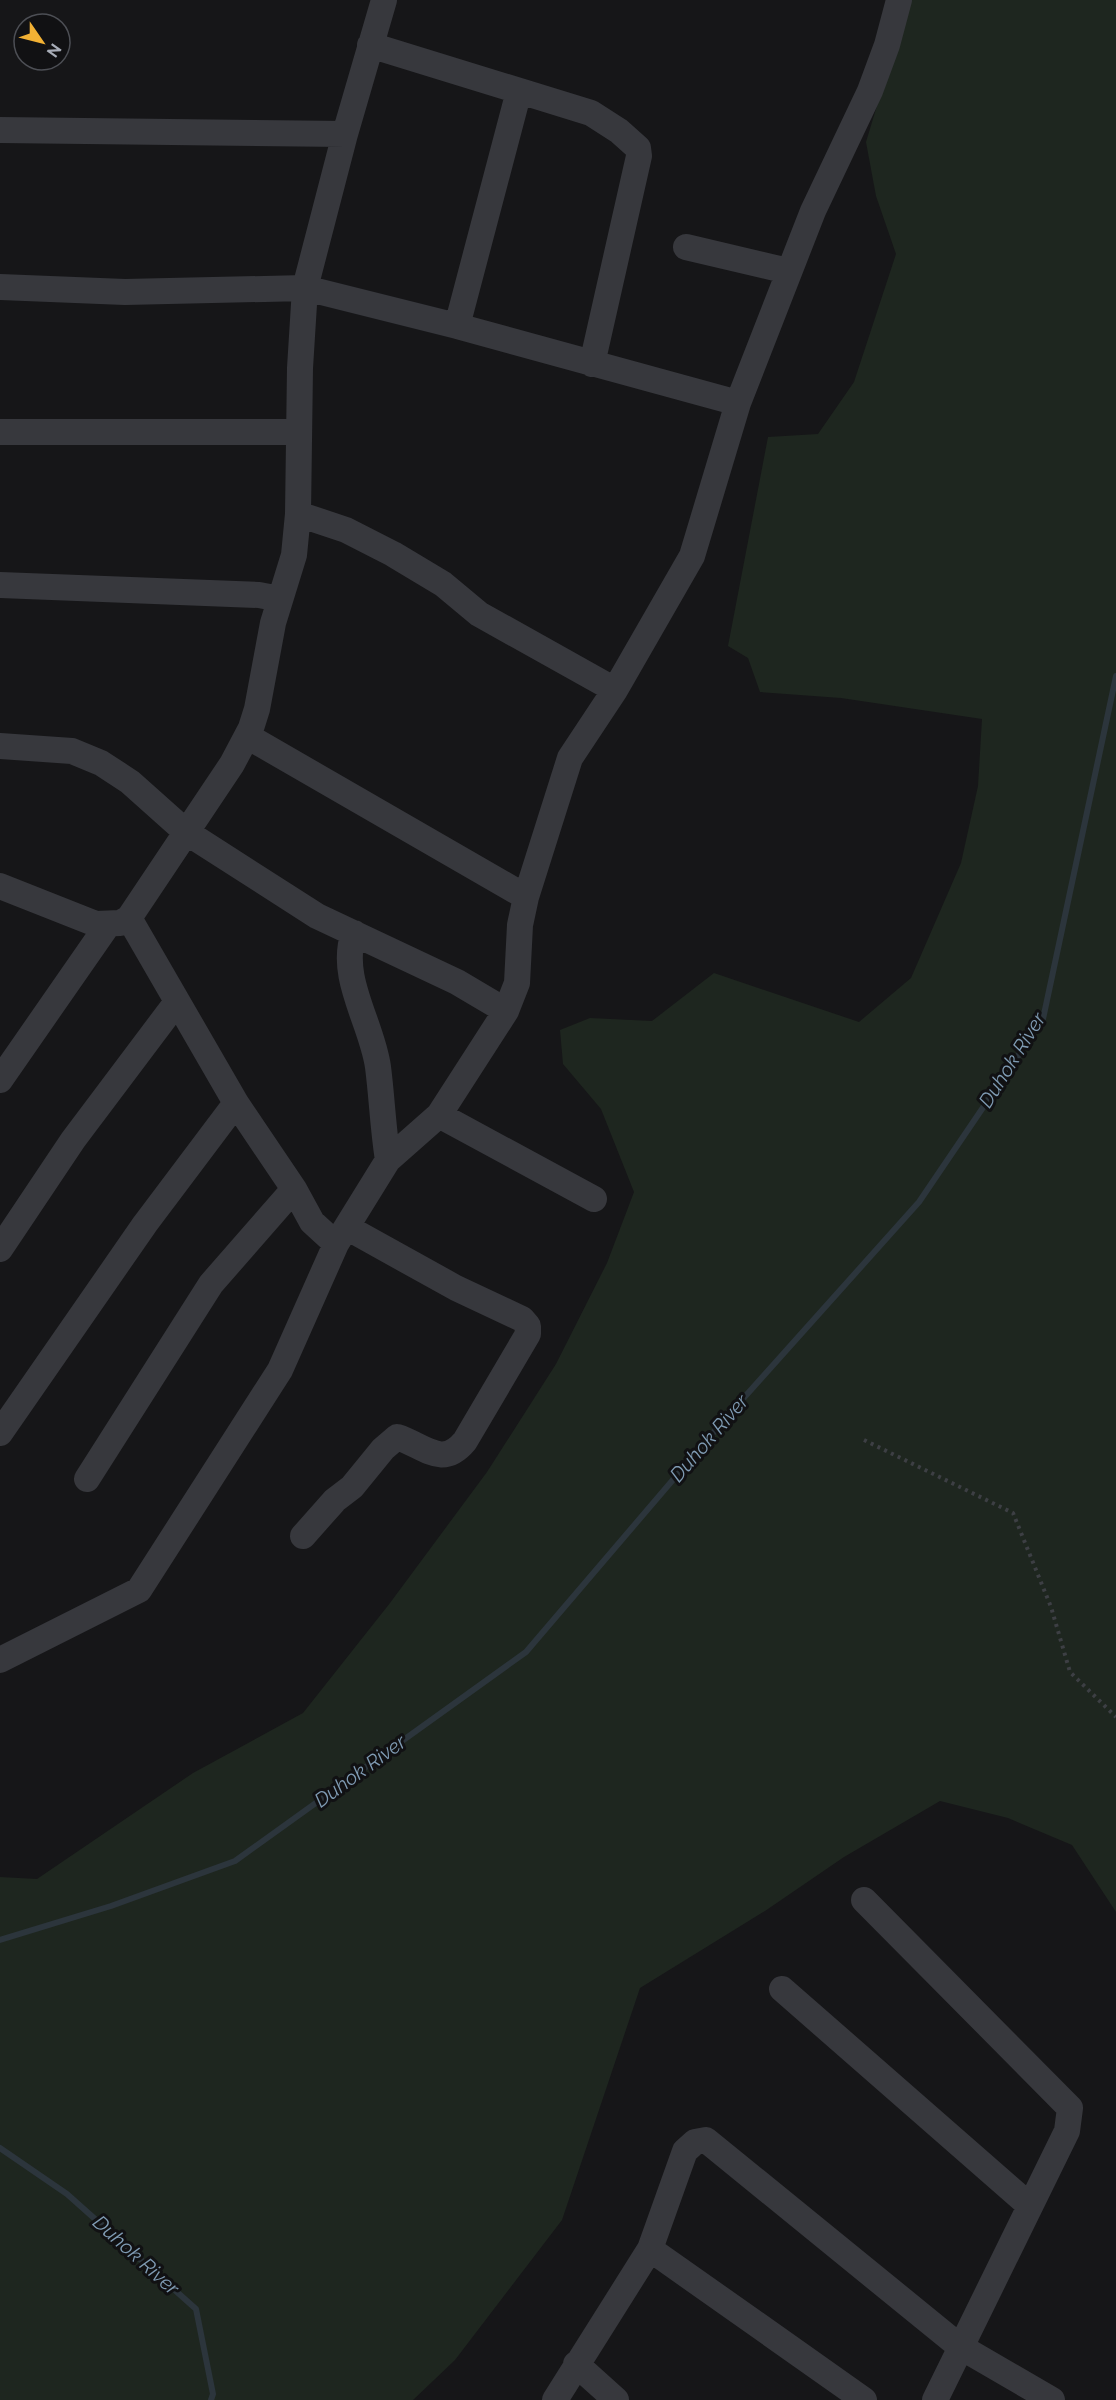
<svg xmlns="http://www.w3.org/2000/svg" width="1116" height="2400" font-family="Raleway,sans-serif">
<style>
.green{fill:#1e261f}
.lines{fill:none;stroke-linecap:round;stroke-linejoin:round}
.stream{stroke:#2c353c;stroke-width:6}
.path{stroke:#3d3f44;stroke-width:4;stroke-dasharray:3 4.5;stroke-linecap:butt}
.minor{stroke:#37383d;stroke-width:26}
.labels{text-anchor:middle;stroke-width:6;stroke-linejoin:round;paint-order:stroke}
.water-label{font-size:20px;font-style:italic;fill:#7f9bb3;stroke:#111113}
</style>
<rect width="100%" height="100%" fill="#161618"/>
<path class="green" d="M909,0H1116V1912L1072,1845L1008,1818L940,1801L844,1857L765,1911L640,1988L562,2220L455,2360L413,2400H0V1877L37,1879L193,1773L303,1713L390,1603L487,1472L556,1364L607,1263L634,1192L601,1109L563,1064L560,1030L590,1018L652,1021L714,973L859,1022L911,978L961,863L978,786L982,719L841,698L760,692L748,658L728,646L768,437L818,434L854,382L896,254L876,196L866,142Z"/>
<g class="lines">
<path class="stream" d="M0,1940L111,1906L235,1861L526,1652L724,1420L919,1202L1043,1019L1116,676
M0,2148L67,2194L196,2309L213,2394L211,2400"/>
<path class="path" d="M864,1440L1013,1513L1051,1607L1070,1672L1116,1717"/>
<path class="minor" d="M370,45L591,113L619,131L638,148L639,156L592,364
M0,130L345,134
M686,247L788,271
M0,287L125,292L305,288L457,326L738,403
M457,326L519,91
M0,432H299
M298,514L346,530L393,554L443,584L479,614L615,690
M0,585L259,595L280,599
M247,736L526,897
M0,746L72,751L101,763L130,782L186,832L317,916L457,982L506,1011
M0,886L96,924L120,923L129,918L232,764L251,728L257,709L273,623L294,555L298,514L300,368L305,288L345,134L384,0
M129,918L236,1103L294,1189L312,1222L336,1244
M354,933C338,977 372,1023 378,1067C382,1098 383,1129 388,1160
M0,1080L107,926
M439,1115L594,1199
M0,1249L73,1140L176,1003
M0,1433L145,1224L236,1103
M87,1479L211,1284L294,1189
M303,1536L335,1500L352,1487L383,1449L397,1437C425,1446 442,1469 465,1441L528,1334V1326L522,1319L456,1288L348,1228
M0,1660L139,1590L280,1370L336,1244L388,1160L439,1115L506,1011L517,983L520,925L526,897L570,758L615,690L692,556L738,403L813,211L870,91L887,45L899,0
M864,1900L1070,2108L1067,2131L935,2400
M782,1989L1030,2206
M650,2249L864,2400
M576,2364L616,2400
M555,2400L650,2249L685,2151L695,2142L706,2140L959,2346L1052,2400"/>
</g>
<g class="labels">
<g class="water-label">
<text transform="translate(1012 1060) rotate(-58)" y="7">Duhok River</text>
<text transform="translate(709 1438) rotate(-49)" y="7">Duhok River</text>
<text transform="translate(360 1771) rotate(-36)" y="7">Duhok River</text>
<text transform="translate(136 2255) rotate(42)" y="7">Duhok River</text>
</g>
</g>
<g transform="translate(42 42) rotate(125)"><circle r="28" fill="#111113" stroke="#4d4f55" stroke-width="1.5"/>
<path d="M0-4.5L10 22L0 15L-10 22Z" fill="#f2b134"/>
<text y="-9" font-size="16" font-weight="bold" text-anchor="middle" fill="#a8adb8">N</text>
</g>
</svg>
